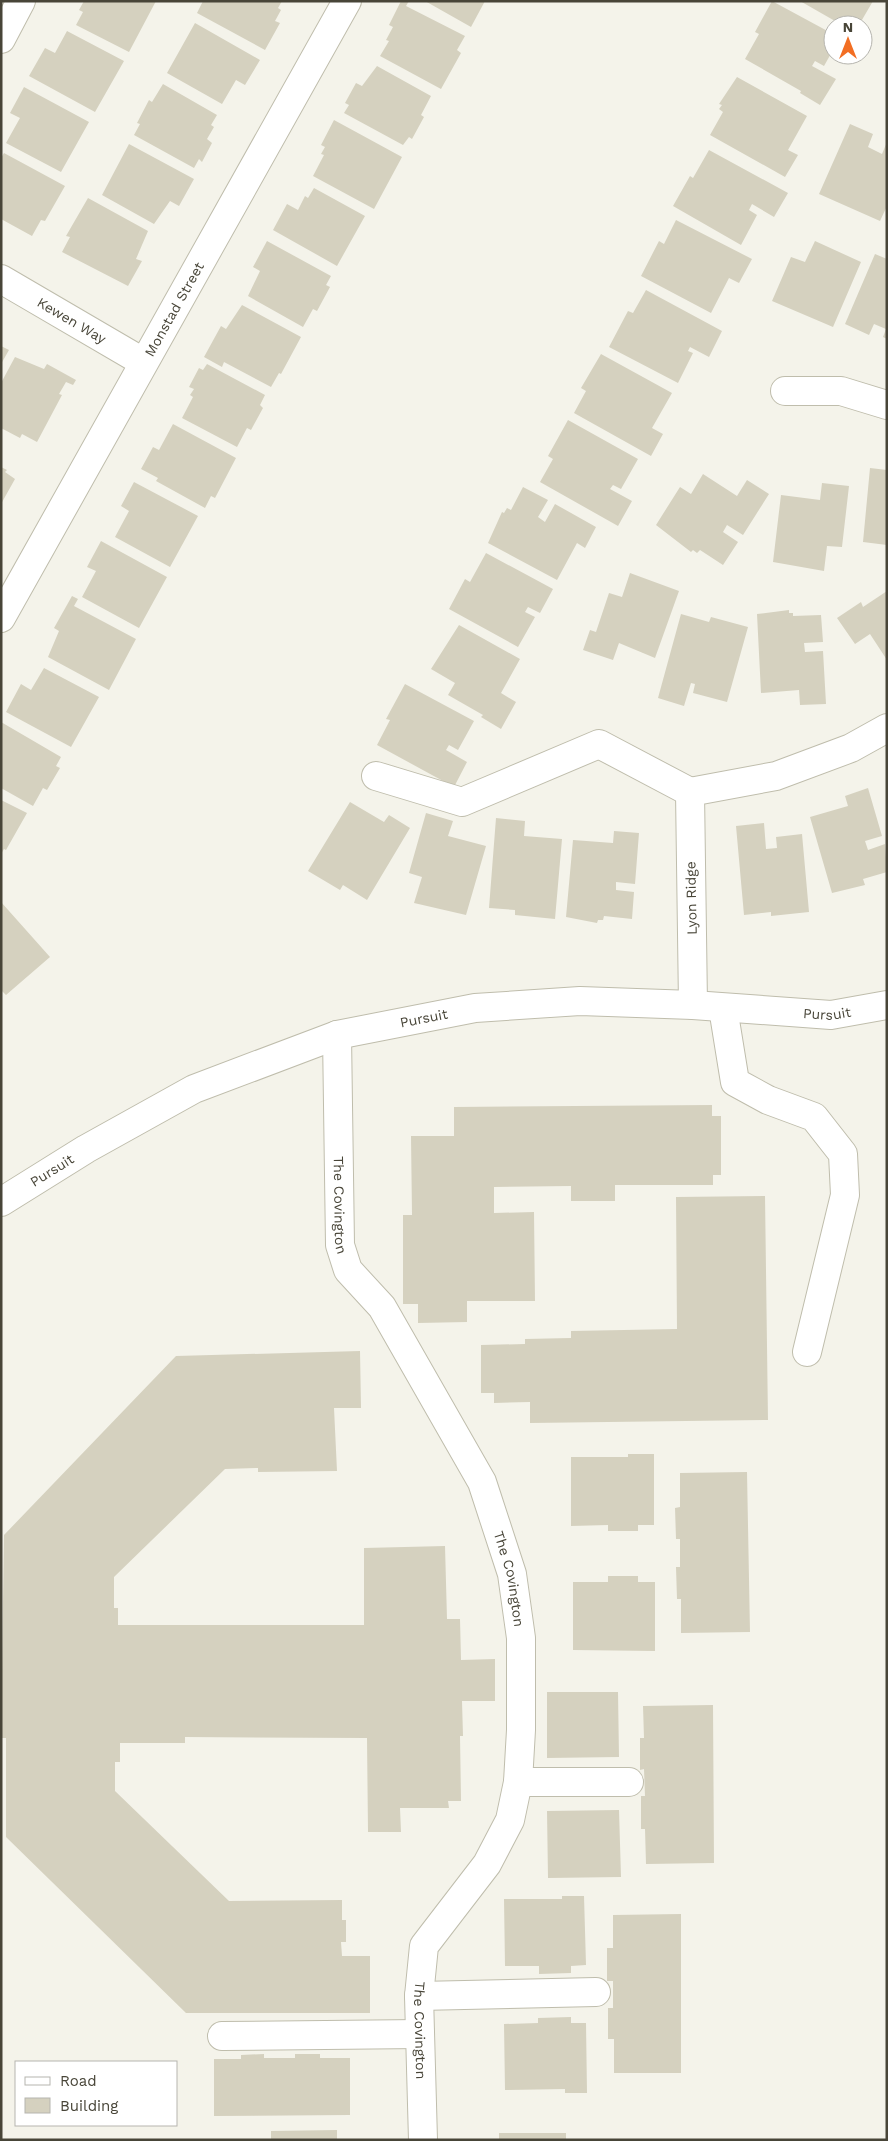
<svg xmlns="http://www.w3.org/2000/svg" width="888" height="2141" font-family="'Work Sans',sans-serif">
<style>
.building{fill:#d5d1bf}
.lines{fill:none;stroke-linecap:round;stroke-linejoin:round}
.minor-casing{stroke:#bfbdac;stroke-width:30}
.minor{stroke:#fff;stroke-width:28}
.labels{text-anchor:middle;stroke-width:4;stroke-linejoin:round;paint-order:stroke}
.street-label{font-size:14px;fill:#484538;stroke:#fff}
</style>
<rect width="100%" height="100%" fill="#f4f3ea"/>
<path class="building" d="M84,1H156L129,52L76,25L83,12L79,10Z
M203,1H282L278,8L281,10L275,21L280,23L265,50L197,13Z
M401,1H409L406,6L465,36L457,50L461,53L441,89L380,56L389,41L386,40L393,27L389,25Z
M425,1H485L471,27Z
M772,1L833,34V50L824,66L815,61L812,66L836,79L820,105L800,93L801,91L745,59L759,34L755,32Z
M800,1H873L859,25H842Z
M195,23L260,60L245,85L236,80L222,104L167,73Z
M67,31L124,61L95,112L29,76L45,48L55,53Z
M377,66L431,96L421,115L424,117L412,139L409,137L403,145L344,113L349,105L345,103L356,83L362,86Z
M737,77L807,116L788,150L798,155L785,177L710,135L723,112L719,109L722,105L719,104Z
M163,84L217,115L211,125L214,127L207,139L212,143L202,162L199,159L194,168L134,135L140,124L137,123L149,100L152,102Z
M24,87L89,122L61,172L6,143L20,118L10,113Z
M334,120L402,157L374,209L313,176L324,155L321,154L325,147L321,145Z
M850,124L873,134L868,147L882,154L887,142V206L880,221L819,194Z
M129,144L194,179L179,206L170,201L154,224L102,195Z
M709,150L788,193L774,217L752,204L749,210L757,215L741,245L673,206L690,176L693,178Z
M4,153L65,186L45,221L41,220L32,236L1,219V158Z
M314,188L365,216L337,266L273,230L287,204L298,210L305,196L308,198Z
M88,198L148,231L136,259L142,261L128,286L62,252L70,237L66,236Z
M676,220L752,259L739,283L729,278L711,313L641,276L659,241L664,244Z
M267,241L331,276L326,285L330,287L317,311L313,309L303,327L248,296L260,271L253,267Z
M815,241L861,262L833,327L772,301L791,257L805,262Z
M875,254L887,259V339L883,337L886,329L874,324L869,335L845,324Z
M646,290L722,331L709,357L690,347L688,351L693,353L678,383L609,347L628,311L633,313Z
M242,305L301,337L281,374L279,373L271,387L224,362L222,367L204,357L221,326L226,329Z
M1,346L9,350L1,364Z
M601,354L672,393L652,428L663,434L651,456L574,413L586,391L581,388Z
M15,357L44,369L47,364L76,380L73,385L66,382L59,394L62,395L37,442L22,434L20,438L1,428V383Z
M207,364L265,395L260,405L263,408L251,430L247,428L237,447L182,418L193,397L190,395L194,389L189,387L199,368L203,370Z
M568,420L638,459L621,489L613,485L610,489L632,501L618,526L540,482L553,459L548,456Z
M173,424L236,458L215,498L211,496L205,508L156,481L158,478L141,469L153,447L159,450Z
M1,467L7,470L5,472L15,479L1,504Z
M870,468L887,470V545L863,542Z
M703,474L737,496L747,480L769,494L743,535L727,525L723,532L738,542L723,565L700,550L697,553L693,550L691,552L656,525L680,487L691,494Z
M134,482L198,516L170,567L115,537L129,511L121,506Z
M822,483L849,486L842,547L827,546L824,571L773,562L781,495L820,500Z
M523,487L548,500L538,517L545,522L555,504L596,527L585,548L577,543L557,580L488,543L502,512L504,513L507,508L511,510Z
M101,541L167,577L139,628L82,597L96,571L87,567Z
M486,553L553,589L540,613L528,607L525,612L535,617L518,647L449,609L465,579L470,582Z
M630,573L679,591L655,658L619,643L613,660L583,650L590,630L596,632L609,593L622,597Z
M887,591V660L870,634L855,644L837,618L861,602L863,607Z
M72,596L78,599L74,606L136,639L109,690L48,657L59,631L54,628Z
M789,610V613H793V616L821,615L823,642L804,643L805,652L823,651L826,704L800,705L799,690L761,693L757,614Z
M681,614L709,622L711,617L748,627L727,702L693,693L695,684L691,683L684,706L658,698Z
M459,625L520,659L501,693L516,702L501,729L481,717L483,715L448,695L455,683L431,669Z
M44,668L99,697L71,747L6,712L21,684L31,690Z
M405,684L474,721L458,750L449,745L446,750L467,762L454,787L377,745L390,720L386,719Z
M1,722L61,757L56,766L60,768L47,790L43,788L33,806L1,788Z
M868,788L882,836L865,841L868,850L885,844L887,872L863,879L865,885L832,893L810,817L848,806L845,796Z
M1,800L27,813L6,850L4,849L1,854Z
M350,802L384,822L389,815L410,828L367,900L343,885L340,890L308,871Z
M426,813L453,821L448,836L486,846L466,915L414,903L422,877L409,873Z
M496,818L525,821L524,836L562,839L555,919L515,915V910L489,908Z
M764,823L766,849L777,848L776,837L802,834L809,912L771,916V912L744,915L736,826Z
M614,831L639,833L635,884L616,882V890L634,892L632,919L604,916L603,920H598L597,923L566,917L573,840L613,843Z
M1,902L50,957L6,995L1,990Z
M712,1105V1116H721V1175H713V1185H615V1201H571V1186L494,1187V1213L534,1212L535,1301H467V1322L418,1323V1304H403V1215H412L411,1136H454V1107Z
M765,1196L768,1420L530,1423V1402L494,1403V1393H481V1345L525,1344V1339L571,1338V1331L677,1329L676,1197Z
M360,1351L361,1408H334L337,1471L258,1472V1468L225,1469L114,1577V1608H118V1625H364V1548L445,1546L447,1619H460L461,1660L495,1659V1701H462L463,1736H460L461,1801H448L449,1808H400L401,1832H368L367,1738L185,1737V1743H120V1762H115V1791L229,1901L342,1900V1920H346V1942H341L342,1956H370V2013H186L6,1837V1738H1L4,1535L176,1356Z
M628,1454H654V1525H638V1531H608V1525L571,1526V1457H628Z
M747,1472L750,1632L681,1633V1599H677L676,1567H680V1539H676L675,1508L680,1507V1473Z
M608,1576H638V1582H655V1651L573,1650V1582H608Z
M547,1692H618L619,1757L547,1758Z
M713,1705L714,1863L646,1864L645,1829H641V1796H645L644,1769L640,1770V1738H644L643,1706Z
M619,1810L621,1877L548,1878L547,1811Z
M562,1896H584L586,1965L571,1966V1973L539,1974V1966H505L504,1899H562Z
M681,1914V2073H614V2039H608V2008H613V1981H607V1948H613V1915Z
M571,2017V2023H586L587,2093H565V2089L505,2090L504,2024L538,2023V2018Z
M264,2054V2058H295V2054H320V2058H350V2115L214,2116V2059H241V2055Z
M337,2130V2140H271V2131Z
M499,2133H566V2140H499Z"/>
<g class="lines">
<defs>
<g id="minor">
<path d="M1,39L21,1"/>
<path id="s1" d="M1,279L143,362"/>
<path d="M785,391H841L887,405"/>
<path id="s2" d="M1,618L347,1"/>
<path d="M376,776L462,802L599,744L690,792"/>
<path d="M693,1005L690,792L776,776L851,748L887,728"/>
<path d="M723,1008L735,1082L768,1100L814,1117L843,1154L845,1195L807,1352"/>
<path id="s3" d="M337,1035L340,1245L348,1270L382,1307L482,1482L512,1574L521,1638V1730L518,1782L510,1820L487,1864L424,1946L419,1996L423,2140"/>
<path id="s4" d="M1,1202L86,1149L194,1089L337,1035L475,1008L580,1001L693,1005L831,1015L887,1005"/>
<path d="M518,1782H629"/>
<path d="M419,1996L596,1992"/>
<path d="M222,2036L420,2034"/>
</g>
</defs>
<use href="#minor" class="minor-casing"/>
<use href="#minor" class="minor"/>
</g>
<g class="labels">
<g class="street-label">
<text dy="5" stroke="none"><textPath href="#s2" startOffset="354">Monstad Street</textPath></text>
<text dy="5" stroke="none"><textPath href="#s1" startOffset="82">Kewen Way</textPath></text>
<text transform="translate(691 898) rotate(-91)" y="5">Lyon Ridge</text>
<text dy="5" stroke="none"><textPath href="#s4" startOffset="870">Pursuit</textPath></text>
<text dy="5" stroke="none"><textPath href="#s4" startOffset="465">Pursuit</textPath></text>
<text dy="5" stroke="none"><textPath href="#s4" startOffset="60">Pursuit</textPath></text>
<text dy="5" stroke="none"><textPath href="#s3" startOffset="170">The Covington</textPath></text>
<text dy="5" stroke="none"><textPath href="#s3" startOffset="589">The Covington</textPath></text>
<text dy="5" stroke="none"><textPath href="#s3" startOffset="1070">The Covington</textPath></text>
</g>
</g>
<rect width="888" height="2141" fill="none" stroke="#484538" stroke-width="5"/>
<rect x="15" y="2061" width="162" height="65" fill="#ffffff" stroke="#b6b5af"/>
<rect x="25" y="2077" width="25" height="8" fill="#ffffff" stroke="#b6b5af"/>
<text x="60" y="2086" font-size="15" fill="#484538">Road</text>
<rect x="25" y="2098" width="25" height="15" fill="#d5d1bf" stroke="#b6b5af"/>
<text x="60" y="2111" font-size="15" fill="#484538">Building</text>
<g transform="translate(848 40)"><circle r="24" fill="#ffffff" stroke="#b6b5af"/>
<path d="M0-4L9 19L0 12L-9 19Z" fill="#f26e23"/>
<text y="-8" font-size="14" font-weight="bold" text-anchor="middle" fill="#484538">N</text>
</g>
</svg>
